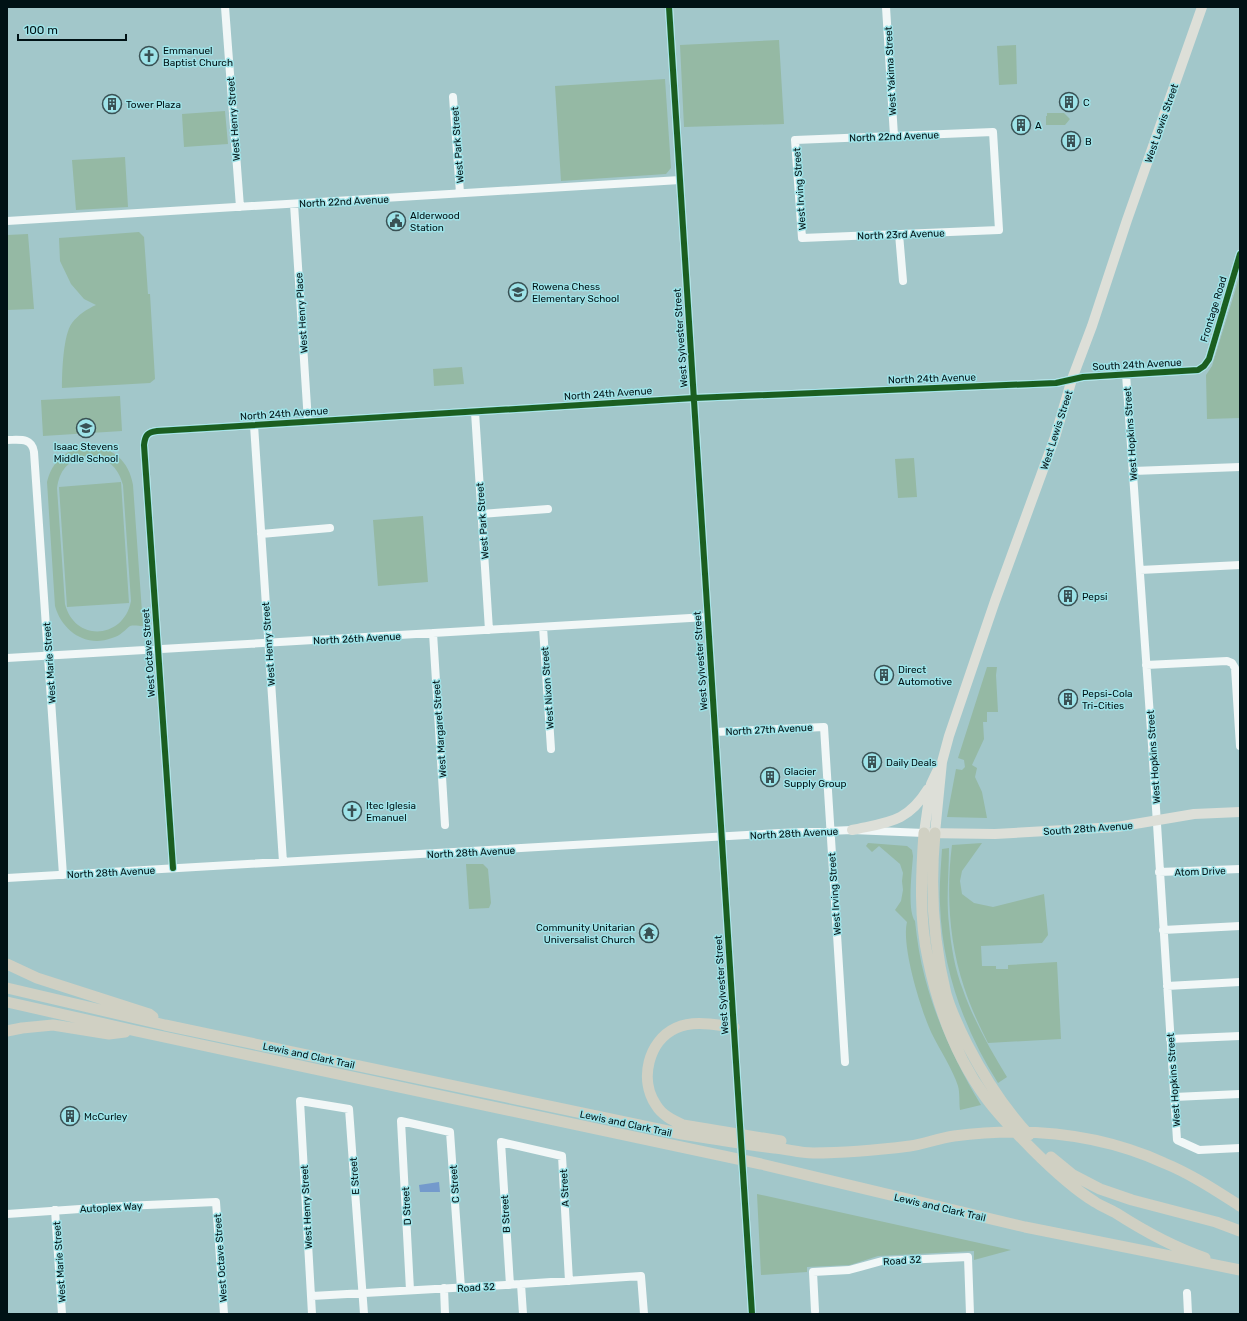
<svg xmlns="http://www.w3.org/2000/svg" width="1247" height="1321" font-family="Rubik,sans-serif">
<style>
.green{fill:#95b9a4;fill-rule:evenodd}
.water{fill:#749acc}
.lines{fill:none;stroke-linecap:round;stroke-linejoin:round}
.minor{stroke:#f1f7f7;stroke-width:8}
.major{stroke:#dddfd8;stroke-width:10}
.highway{stroke:#d0d0c3;stroke-width:11}
.cycleway-casing{stroke:#9ee3e8;stroke-width:8}
.cycleway{stroke:#1b5e20;stroke-width:6}
.labels{text-anchor:middle;stroke-width:3;stroke-linejoin:round;paint-order:stroke}
.poi-label{font-size:10px;fill:#001215;stroke:#9ee3e8;text-anchor:start}
.street-label{font-size:10px;fill:#001215;stroke:#9ee3e8}
</style>
<rect width="100%" height="100%" fill="#a2c7ca"/>
<path class="green" d="M779,40L784,124L684,127L680,45Z
M1016,45L1017,84L999,85L997,46Z
M665,79L671,168L666,174L561,181L555,86Z
M225,111L228,144L184,147L182,114Z
M1047,113H1064L1070,119L1065,125H1046V116H1047Z
M125,157L128,207L76,210L72,160Z
M139,232L144,237L148,294H150L155,379L150,383L62,388C62,373 63,335 72,323C78,315 87,309 96,305L84,299L71,284L60,261L59,238Z
M28,234L34,309L7,310V235Z
M1240,275V418L1207,419L1206,375L1212,366Z
M462,367L464,384L434,386L433,369Z
M120,396L122,431L43,436L41,400Z
M89,446C113,447 129,461 133,485L143,626C139,626 134,625 130,626C128,627 125,631 123,632C120,635 116,637 112,638C86,648 62,631 55,606L47,482C52,461 67,448 89,446ZM85,456C105,455 118,466 123,485L131,601C124,639 75,643 65,604L57,488C59,471 68,460 85,456Z
M914,458L917,497L898,498L895,459Z
M121,482L129,603L67,607L59,487Z
M423,516L428,582L378,586L373,520Z
M987,667H997L996,675L998,712H987V722H983L984,739L972,765L977,768L975,777L982,792L987,818L947,817L956,769L962,770L965,767L964,760L958,758Z
M868,843L907,846L912,850L913,856C912,870 907,911 915,921C917,940 920,960 925,978C937,1023 957,1065 981,1105L960,1110C959,1103 960,1093 958,1086C953,1070 940,1050 932,1034C921,1011 901,946 907,922L895,910L901,901L903,890L902,881L903,873L900,864L879,846L872,852L866,846Z
M982,843L962,871L960,881L962,894L974,903L993,907L1044,894L1048,935L1042,943L981,946L982,966H996V969H1008V965L1057,962L1061,1039L988,1043C979,1025 970,1006 964,987C949,942 946,892 952,845Z
M949,848C949,873 946,899 949,924C951,946 955,970 963,990C974,1021 990,1049 1007,1077L998,1083C964,1029 942,969 940,904C939,886 941,867 942,849Z
M466,864H483L488,869L491,903L489,908L469,909Z
M757,1194L1011,1250L974,1260V1251L878,1256L850,1265L807,1267V1272L761,1275Z"/>
<path class="water" d="M439,1182L440,1192H420L419,1185Z"/>
<g class="lines">
<path class="minor" d="M225,7L240,207
M669,7L752,1314
M886,7L894,136
M453,97L460,193
M993,132L999,230L802,238L795,140Z
M294,204L308,422
M7,221L680,180
M899,234L903,281
M1126,374L1152,745L1177,1140L1199,1150L1240,1148
M475,412L489,630
M254,425L283,862
M7,440C19,440 32,437 34,452L63,875
M1133,471L1240,467
M481,514L548,509
M261,534L330,528
M1140,570L1240,565
M543,627L551,749
M433,633L445,825
M7,658L707,617
M1146,665L1227,661L1232,663L1235,668L1240,746
M715,732L824,727L845,1062
M173,868L144,445C145,436 147,432 157,431L694,398L1056,383L1083,377L1198,370L1204,366L1209,359L1240,254
M1159,872L1240,869
M7,878L780,833L852,830L924,833
M1163,930L1240,926
M1167,986L1240,982
M1170,1039L1240,1036
M1174,1097L1240,1094
M55,1210L62,1314
M7,1214L124,1206L216,1202L224,1314
M521,1284L523,1314
M510,1285L501,1142L562,1156L569,1281
M444,1288L445,1314
M410,1290L401,1121L450,1132L461,1288
M1187,1293L1188,1314
M312,1296L521,1284L641,1276L644,1314
M815,1311L813,1272L849,1270L882,1261L968,1257L970,1314
M312,1314L300,1101L349,1109L364,1314"/>
<path class="major" d="M938,769L931,784L924,833L995,834L1117,827L1194,814L1240,812
M852,830C888,822 907,823 928,789
M935,833L942,762L949,736L995,601L1055,437L1072,379L1092,326L1127,220L1202,7"/>
<path class="highway" d="M924,833C921,875 919,918 928,959C938,1008 956,1057 986,1098C999,1116 1016,1133 1032,1149C1051,1168 1072,1188 1095,1202C1101,1206 1109,1209 1116,1213C1144,1231 1173,1247 1205,1258
M935,833C930,886 933,941 946,994C951,1011 959,1028 967,1044C984,1077 1003,1107 1029,1135
M7,964L37,978L149,1014L153,1017
M7,988L165,1025L682,1134C713,1139 744,1144 774,1148C787,1149 800,1153 813,1153C845,1153 878,1150 910,1146C924,1144 939,1138 954,1136C1025,1127 1098,1133 1164,1163C1191,1174 1215,1190 1240,1206
M7,1002L136,1031L761,1164L1025,1227L1240,1270
M734,1027C715,1025 694,1020 676,1028C648,1041 639,1080 656,1105C662,1115 672,1120 683,1125L781,1141
M7,1031L22,1028L53,1025L109,1034L125,1032
M1051,1157L1073,1175L1100,1189L1132,1200L1216,1222L1240,1231"/>
<defs>
<path id="cycleway" d="M669,7L752,1314
M173,868L144,445C145,436 147,432 157,431L694,398L1056,383L1083,377L1198,370L1204,366L1209,359L1240,254"/>
</defs>
<use href="#cycleway" class="cycleway-casing"/>
<use href="#cycleway" class="cycleway"/>
</g>
<defs>
<symbol id="church-ring" viewBox="-11 -11 22 22"><circle r="9.5" fill="#9ee3e8" stroke="#395154" stroke-width="1.5"/><path d="M-1.2-6h2.4v3.5h3.3v2.4h-3.3V6h-2.4V-.1h-3.3v-2.4h3.3Z" fill="#395154"/></symbol>
<symbol id="building-ring" viewBox="-11 -11 22 22"><circle r="9.5" fill="#9ee3e8" stroke="#395154" stroke-width="1.5"/><path d="M-4-6H4V6H1V3H-1V6H-4ZM-2.5-4.3h1.7v1.8h-1.7ZM.8-4.3h1.7v1.8H.8ZM-2.5-1h1.7V.8h-1.7ZM.8-1h1.7V.8H.8Z" fill="#395154"/></symbol>
<symbol id="civic-ring" viewBox="-11 -11 22 22"><circle r="9.5" fill="#9ee3e8" stroke="#395154" stroke-width="1.5"/><path d="M-.6-6.5H3V-4.5H.6V-3L4-1V1h2V6H-6V1h2V-1L-.6-3ZM-1.2 2.5V6h2.4V2.5Z" fill="#395154"/></symbol>
<symbol id="school-ring" viewBox="-11 -11 22 22"><circle r="9.5" fill="#9ee3e8" stroke="#395154" stroke-width="1.5"/><path d="M0-5L7-2L0 1L-7-2ZM-4 1L0 2.5L4 1V4Q0 6-4 4Z" fill="#395154"/></symbol>
<symbol id="temple-ring" viewBox="-11 -11 22 22"><circle r="9.5" fill="#9ee3e8" stroke="#395154" stroke-width="1.5"/><path d="M0-6L5-2H3V0L6.5 2.5H4V6H1.5V3h-3V6H-4V2.5H-6.5L-3 0V-2H-5Z" fill="#395154"/></symbol>
</defs>
<g fill-rule="evenodd">
<use href="#church-ring" x="138" y="45" width="22" height="22"/>
<use href="#building-ring" x="1058" y="91" width="22" height="22"/>
<use href="#building-ring" x="101" y="93" width="22" height="22"/>
<use href="#building-ring" x="1010" y="114" width="22" height="22"/>
<use href="#building-ring" x="1060" y="130" width="22" height="22"/>
<use href="#civic-ring" x="385" y="210" width="22" height="22"/>
<use href="#school-ring" x="507" y="281" width="22" height="22"/>
<use href="#school-ring" x="75" y="417" width="22" height="22"/>
<use href="#building-ring" x="1057" y="585" width="22" height="22"/>
<use href="#building-ring" x="873" y="664" width="22" height="22"/>
<use href="#building-ring" x="1057" y="688" width="22" height="22"/>
<use href="#building-ring" x="861" y="751" width="22" height="22"/>
<use href="#building-ring" x="759" y="766" width="22" height="22"/>
<use href="#church-ring" x="341" y="800" width="22" height="22"/>
<use href="#temple-ring" x="638" y="922" width="22" height="22"/>
<use href="#building-ring" x="59" y="1105" width="22" height="22"/>
</g>
<g class="labels">
<g class="poi-label">
<text x="163" y="54">Emmanuel<tspan x="163" dy="12">Baptist Church</tspan></text>
<text x="1083" y="106">C</text>
<text x="126" y="108">Tower Plaza</text>
<text x="1035" y="129">A</text>
<text x="1085" y="145">B</text>
<text x="410" y="219">Alderwood<tspan x="410" dy="12">Station</tspan></text>
<text x="532" y="290">Rowena Chess<tspan x="532" dy="12">Elementary School</tspan></text>
<text x="86" y="450" text-anchor="middle">Isaac Stevens<tspan x="86" dy="12">Middle School</tspan></text>
<text x="1082" y="600">Pepsi</text>
<text x="898" y="673">Direct<tspan x="898" dy="12">Automotive</tspan></text>
<text x="1082" y="697">Pepsi-Cola<tspan x="1082" dy="12">Tri-Cities</tspan></text>
<text x="886" y="766">Daily Deals</text>
<text x="784" y="775">Glacier<tspan x="784" dy="12">Supply Group</tspan></text>
<text x="366" y="809">Itec Iglesia<tspan x="366" dy="12">Emanuel</tspan></text>
<text x="635" y="931" text-anchor="end">Community Unitarian<tspan x="635" dy="12">Universalist Church</tspan></text>
<text x="84" y="1120">McCurley</text>
</g>
<g class="street-label">
<text transform="translate(890 71) rotate(-93)" y="4">West Yakima Street</text>
<text transform="translate(233 119) rotate(-94)" y="4">West Henry Street</text>
<text transform="translate(1161 123) rotate(-71)" y="4">West Lewis Street</text>
<text transform="translate(894 136) rotate(-2)" y="4">North 22nd Avenue</text>
<text transform="translate(457 145) rotate(-94)" y="4">West Park Street</text>
<text transform="translate(799 189) rotate(-94)" y="4">West Irving Street</text>
<text transform="translate(344 201) rotate(-3)" y="4">North 22nd Avenue</text>
<text transform="translate(901 234) rotate(-2)" y="4">North 23rd Avenue</text>
<text transform="translate(1213 309) rotate(-73)" y="4">Frontage Road</text>
<text transform="translate(301 313) rotate(-94)" y="4">West Henry Place</text>
<text transform="translate(680 338) rotate(-94)" y="4">West Sylvester Street</text>
<text transform="translate(1137 364) rotate(-3)" y="4">South 24th Avenue</text>
<text transform="translate(932 378) rotate(-2)" y="4">North 24th Avenue</text>
<text transform="translate(608 393) rotate(-4)" y="4">North 24th Avenue</text>
<text transform="translate(284 413) rotate(-4)" y="4">North 24th Avenue</text>
<text transform="translate(1056 430) rotate(-72)" y="4">West Lewis Street</text>
<text transform="translate(1130 434) rotate(-94)" y="4">West Hopkins Street</text>
<text transform="translate(482 521) rotate(-94)" y="4">West Park Street</text>
<text transform="translate(357 638) rotate(-3)" y="4">North 26th Avenue</text>
<text transform="translate(268 644) rotate(-94)" y="4">West Henry Street</text>
<text transform="translate(148 653) rotate(-94)" y="4">West Octave Street</text>
<text transform="translate(700 661) rotate(-94)" y="4">West Sylvester Street</text>
<text transform="translate(49 663) rotate(-94)" y="4">West Marie Street</text>
<text transform="translate(547 688) rotate(-94)" y="4">West Nixon Street</text>
<text transform="translate(439 729) rotate(-94)" y="4">West Margaret Street</text>
<text transform="translate(769 729) rotate(-3)" y="4">North 27th Avenue</text>
<text transform="translate(1153 757) rotate(-94)" y="4">West Hopkins Street</text>
<text transform="translate(1088 828) rotate(-4)" y="4">South 28th Avenue</text>
<text transform="translate(794 833) rotate(-3)" y="4">North 28th Avenue</text>
<text transform="translate(471 852) rotate(-3)" y="4">North 28th Avenue</text>
<text transform="translate(1200 871) rotate(-2)" y="4">Atom Drive</text>
<text transform="translate(111 872) rotate(-3)" y="4">North 28th Avenue</text>
<text transform="translate(834 894) rotate(-94)" y="4">West Irving Street</text>
<text transform="translate(721 985) rotate(-94)" y="4">West Sylvester Street</text>
<text transform="translate(309 1055) rotate(12)" y="4">Lewis and Clark Trail</text>
<text transform="translate(1173 1080) rotate(-94)" y="4">West Hopkins Street</text>
<text transform="translate(626 1123) rotate(12)" y="4">Lewis and Clark Trail</text>
<text transform="translate(354 1176) rotate(-94)" y="4">E Street</text>
<text transform="translate(454 1184) rotate(-94)" y="4">C Street</text>
<text transform="translate(564 1188) rotate(-93)" y="4">A Street</text>
<text transform="translate(406 1206) rotate(-93)" y="4">D Street</text>
<text transform="translate(111 1207) rotate(-3)" y="4">Autoplex Way</text>
<text transform="translate(306 1207) rotate(-93)" y="4">West Henry Street</text>
<text transform="translate(940 1207) rotate(13)" y="4">Lewis and Clark Trail</text>
<text transform="translate(505 1214) rotate(-93)" y="4">B Street</text>
<text transform="translate(220 1258) rotate(-94)" y="4">West Octave Street</text>
<text transform="translate(902 1260) rotate(-4)" y="4">Road 32</text>
<text transform="translate(59 1262) rotate(-94)" y="4">West Marie Street</text>
<text transform="translate(476 1287) rotate(-3)" y="4">Road 32</text>
</g>
</g>
<rect width="1247" height="1321" fill="none" stroke="#001215" stroke-width="16"/>
<path d="M18 34v6h108v-6" fill="none" stroke="#001215" stroke-width="2"/>
<text x="24" y="34" font-size="12" fill="#001215" stroke="#9ee3e8" stroke-width="3" paint-order="stroke">100 m</text>
</svg>
